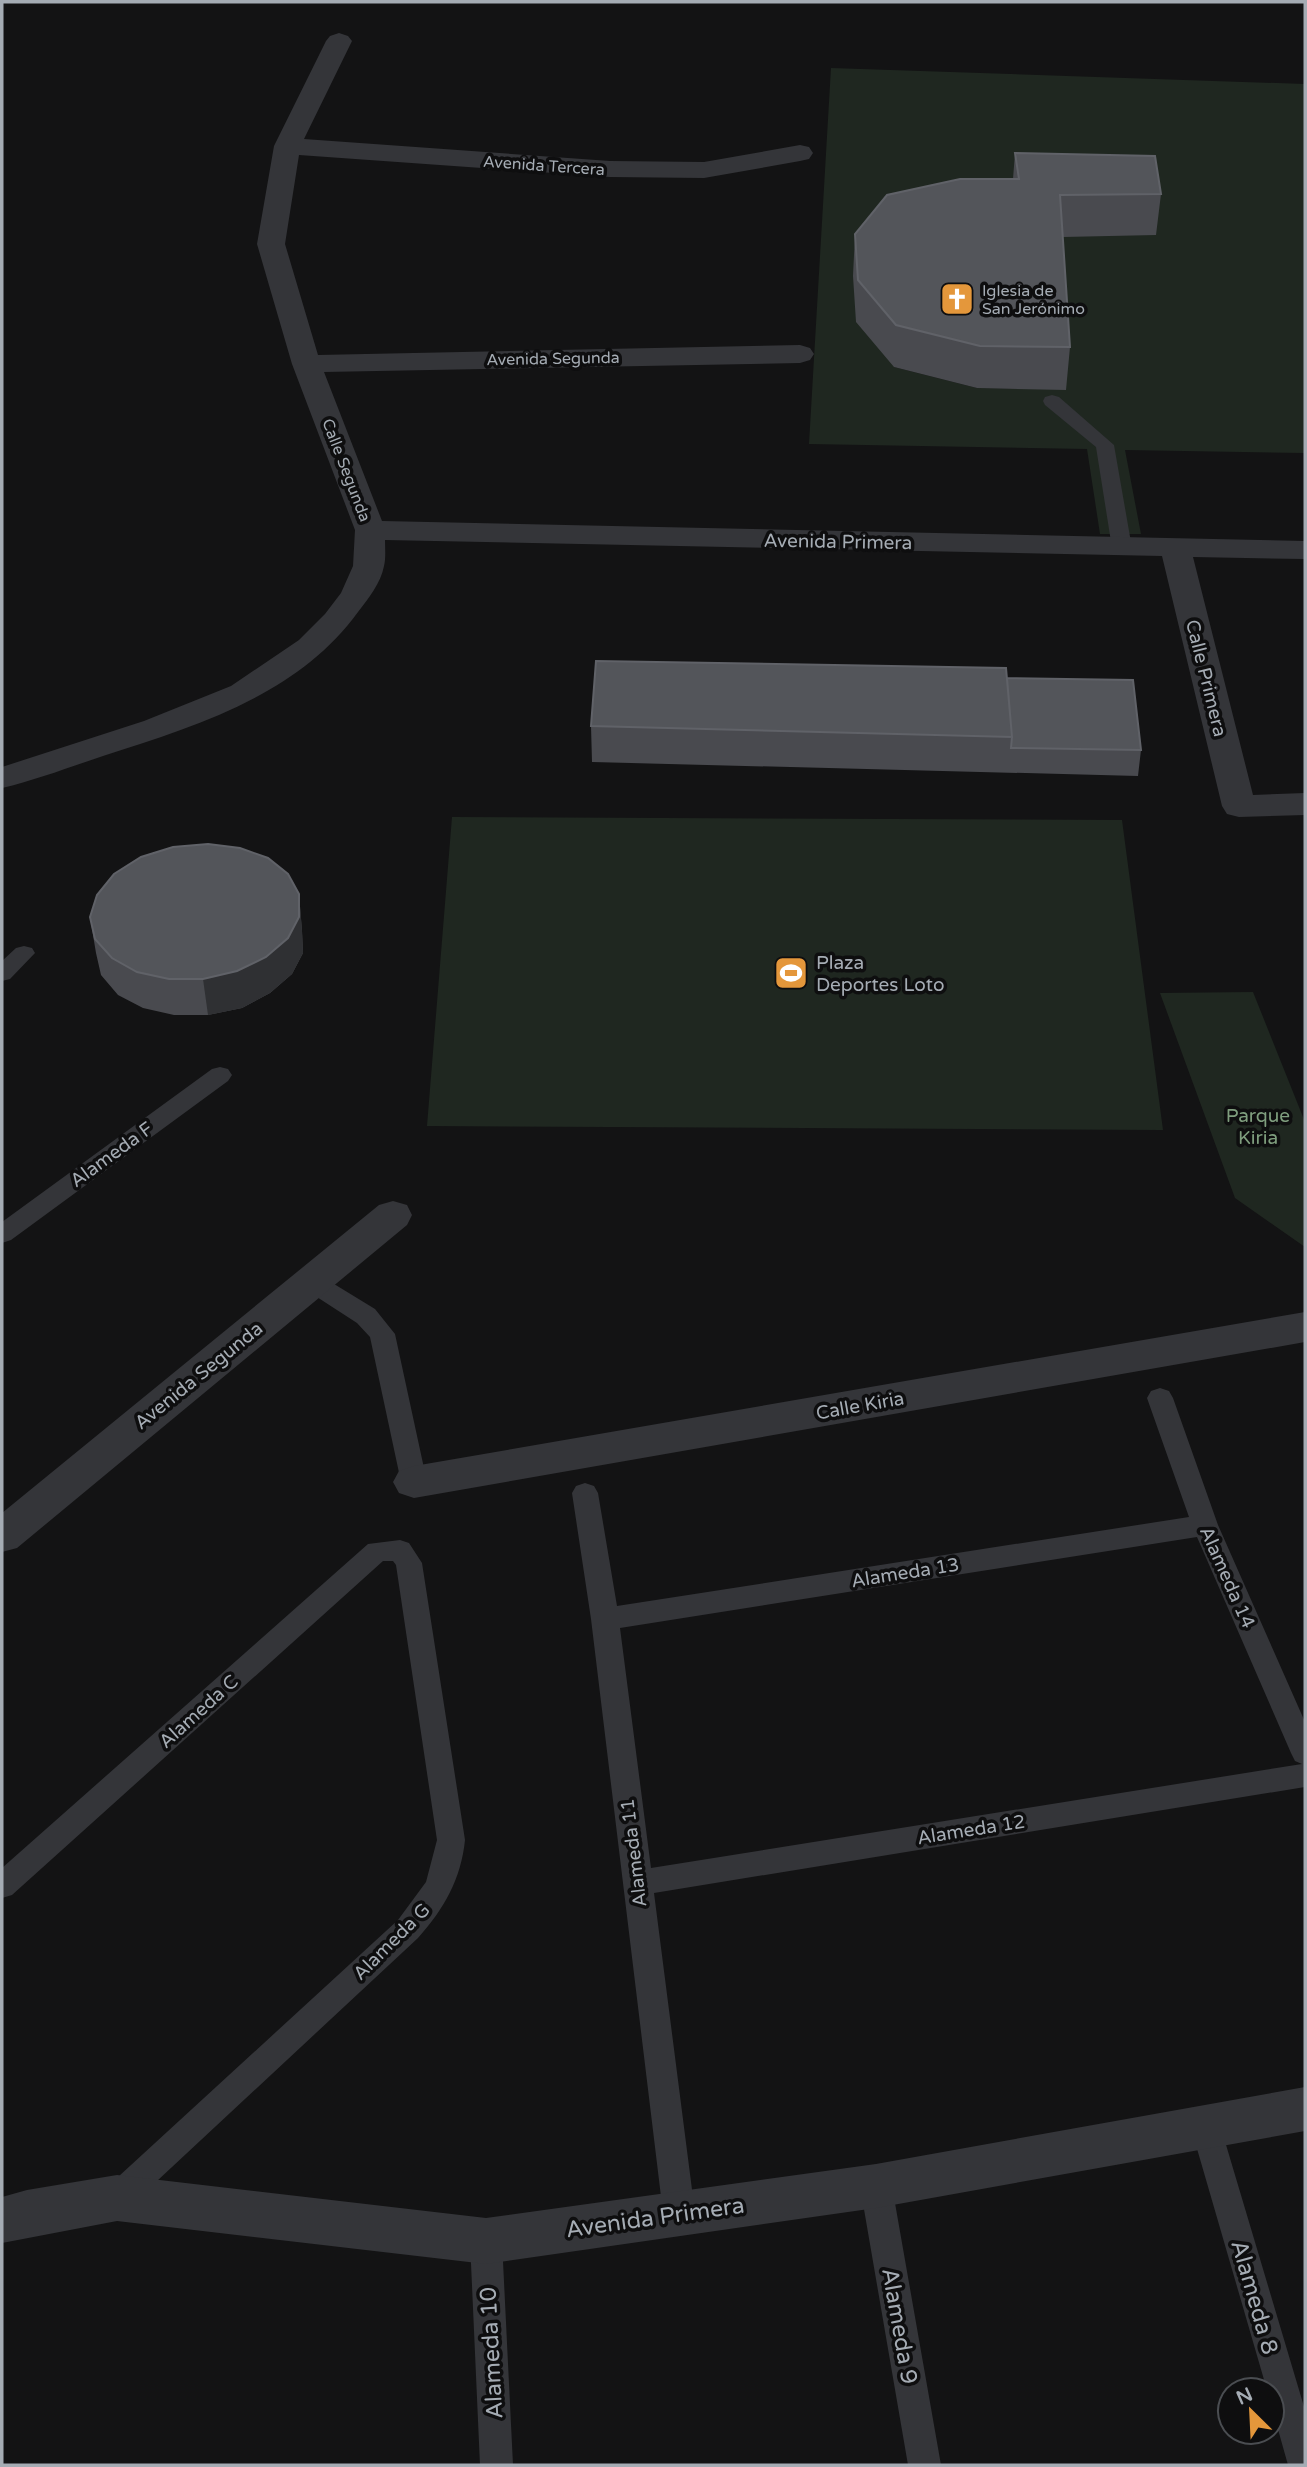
<svg xmlns="http://www.w3.org/2000/svg" width="1307" height="2467" font-family="'Varela Round',sans-serif">
<style>
.green{fill:#1f2720;fill-rule:evenodd}
.lines{fill:none;stroke-linecap:round;stroke-linejoin:round}
.lane{fill:#343539;fill-rule:evenodd}
.street{fill:#343539;fill-rule:evenodd}
.wall{fill:#494a4f}
.shaded-wall{fill:#2f3033}
.building{fill:#53555a;stroke:#606268;stroke-width:2}
.labels{text-anchor:middle;stroke-width:7;stroke-linejoin:round;paint-order:stroke}
.far-street-label{font-size:16px;fill:#a5acb4;stroke:#0e0e0f}
.far-poi-label{font-size:16px;fill:#a5acb4;stroke:#0e0e0f;text-anchor:start}
.street-label{font-size:19px;fill:#a5acb4;stroke:#0e0e0f}
.poi-label{font-size:19px;fill:#a5acb4;stroke:#0e0e0f;text-anchor:start}
.park-label{font-size:19px;fill:#7f9e7e;stroke:#0e0e0f}
.near-street-label{font-size:23px;fill:#a5acb4;stroke:#0e0e0f}
</style>
<rect width="100%" height="100%" fill="#131314"/>
<path class="green" d="M831,68L1305,84V453L1125,450L1141,534H1100L1087,449L809,444ZM1012,194L1065,389L977,388L894,367Z
M452,817L1122,820L1163,1130L427,1126Z
M1253,992L1305,1122V1247L1235,1198L1160,993Z"/>
<g class="lines">
<path class="lane" d="M1052,395L1059,397L1114,445L1132,548L1129,552H1115L1112,548L1096,447L1045,405L1043,401L1045,397Z
M24,946L32,948L35,953L10,979L2,981V961L16,948Z
M220,1067L228,1069L232,1075L228,1081L11,1240L2,1243V1222L212,1069Z
M312,1273L321,1276L375,1309L395,1334L427,1482L423,1489L414,1492L405,1489L401,1482L370,1337L357,1323L303,1288L300,1282L303,1276Z
M1160,1388L1169,1391L1173,1398L1218,1525L1305,1722V1787L654,1893L695,2213L690,2223L679,2227L668,2223L663,2213L591,1619L572,1493L576,1486L585,1483L594,1486L598,1493L617,1606L1189,1517L1147,1398L1151,1391ZM1197,1537L1291,1753L1295,1761L1302,1764L651,1868L620,1628Z
M400,1540L409,1543L422,1563L465,1840C461,1879 444,1909 418,1938L128,2208L117,2212L106,2208L101,2198L106,2188L398,1920L426,1882L437,1840L396,1565L393,1561H383L12,1895L2,1898V1868L368,1544Z
M1206,2114L1217,2118L1221,2128L1305,2410V2465H1288L1272,2408V2390H1267L1191,2128L1195,2118Z
M876,2172L887,2176L892,2186L941,2465H908L860,2186L865,2176Z
M486,2226L497,2231L502,2241L513,2465H480L470,2241L475,2231Z"/>
<path class="street" d="M339,33L348,36L352,41L304,139L610,161L704,162L800,145L809,147L813,153L809,159L800,161L704,178L610,177L299,155L285,244L318,355L800,345L810,348L814,354L810,360L800,363L324,372L382,521L1305,541V559L1193,557L1253,795L1305,793V815L1239,817L1227,814L1222,806L1162,556L385,540C385,548 386,558 384,566C381,583 368,599 358,612C298,695 196,726 103,756C70,767 36,780 2,788V767L144,721L231,686L299,640L325,614L341,593L353,566L355,530L292,364L257,244L274,146L326,41L330,36Z
M393,1201L407,1205L412,1215L407,1225L17,1548L2,1552V1513L379,1205Z
M1305,1312V1342L414,1498L399,1493L393,1482L399,1471L414,1466Z
M1305,2087V2131L876,2208L486,2264L117,2221L2,2243V2197L27,2190L117,2175L486,2218L876,2164Z"/>
</g>
<path class="wall" d="M1015,153L1161,194L1156,235L1063,237L1070,347L1066,390L977,388L894,367L856,322L853,276L855,234L1013,179Z
M1007,678L1141,750L1138,776L592,762L591,726Z
M299,894L302,931L303,953L292,974L270,993L242,1008L208,1015H174L143,1008L118,995L101,975L96,953L90,917Z"/>
<path class="shaded-wall" d="M299,894L302,931L303,953L292,974L270,993L242,1008L208,1015L203,979Z"/>
<path class="building" d="M1015,153L1155,156L1161,194L1060,195L1070,347L980,346L896,325L858,280L855,234L887,195L960,179H1019Z
M596,661L1006,668L1012,737L591,726Z
M1007,678L1133,680L1141,750L1011,748L1012,737Z
M208,844L240,848L268,858L288,874L299,894V917L288,938L266,957L237,971L203,979H169L137,972L112,958L95,939L90,917L97,895L114,874L141,857L173,847Z"/>
<defs>
<symbol id="church-square" viewBox="-11 -11 22 22"><rect x="-9" y="-9" width="18" height="18" rx="4" fill="#e4973b" stroke="#0e0e0f"/><path d="M-1.2-6h2.4v3.5h3.3v2.4h-3.3V6h-2.4V-.1h-3.3v-2.4h3.3Z" fill="#fff"/></symbol>
<symbol id="stadium-square" viewBox="-11 -11 22 22"><rect x="-9" y="-9" width="18" height="18" rx="4" fill="#e4973b" stroke="#0e0e0f"/><path d="M0-5a6.5 5 0 1 0 0 10a6.5 5 0 1 0 0-10ZM-3.5-1.8h7v3.6h-7Z" fill="#fff"/></symbol>
</defs>
<g fill-rule="evenodd">
<use href="#church-square" x="938" y="280" width="38" height="38"/>
<use href="#stadium-square" x="772" y="954" width="38" height="38"/>
</g>
<g class="labels">
<g class="far-street-label">
<text transform="translate(544 165) rotate(4)" y="6">Avenida Tercera</text>
<text transform="translate(553 358) rotate(-1)" y="6">Avenida Segunda</text>
<text transform="translate(347 470) rotate(69)" y="6">Calle Segunda</text>
</g>
<g class="far-poi-label">
<text x="982" y="296">Iglesia de<tspan x="982" dy="18">San Jerónimo</tspan></text>
</g>
<g class="street-label">
<text transform="translate(838 541) rotate(1)" y="7">Avenida Primera</text>
<text transform="translate(1207 678) rotate(76)" y="7">Calle Primera</text>
<text transform="translate(111 1154) rotate(-36)" y="7">Alameda F</text>
<text transform="translate(198 1375) rotate(-39)" y="7">Avenida Segunda</text>
<text transform="translate(860 1405) rotate(-10)" y="7">Calle Kiria</text>
<text transform="translate(905 1572) rotate(-9)" y="7">Alameda 13</text>
<text transform="translate(1228 1577) rotate(66)" y="7">Alameda 14</text>
<text transform="translate(198 1711) rotate(-42)" y="7">Alameda C</text>
<text transform="translate(971 1829) rotate(-9)" y="7">Alameda 12</text>
<text transform="translate(633 1853) rotate(-97)" y="7">Alameda 11</text>
<text transform="translate(391 1941) rotate(-45)" y="7">Alameda G</text>
</g>
<g class="poi-label">
<text x="816" y="969">Plaza<tspan x="816" dy="22">Deportes Loto</tspan></text>
</g>
<g class="park-label">
<text x="1258" y="1122">Parque<tspan x="1258" dy="22">Kiria</tspan></text>
</g>
<g class="near-street-label">
<text transform="translate(655 2217) rotate(-8)" y="8">Avenida Primera</text>
<text transform="translate(1255 2297) rotate(74)" y="8">Alameda 8</text>
<text transform="translate(900 2326) rotate(80)" y="8">Alameda 9</text>
<text transform="translate(491 2353) rotate(-93)" y="8">Alameda 10</text>
</g>
</g>
<rect width="1307" height="2467" fill="none" stroke="#a5acb4" stroke-width="7"/>
<g transform="translate(1251 2411) rotate(336)"><circle r="33" fill="#0e0e0f" stroke="#4a4d51" stroke-width="2"/>
<path d="M0-5L12 26L0 18L-12 26Z" fill="#e4973b"/>
<text y="-10" font-size="19" font-weight="bold" text-anchor="middle" fill="#a5acb4">N</text>
</g>
</svg>
